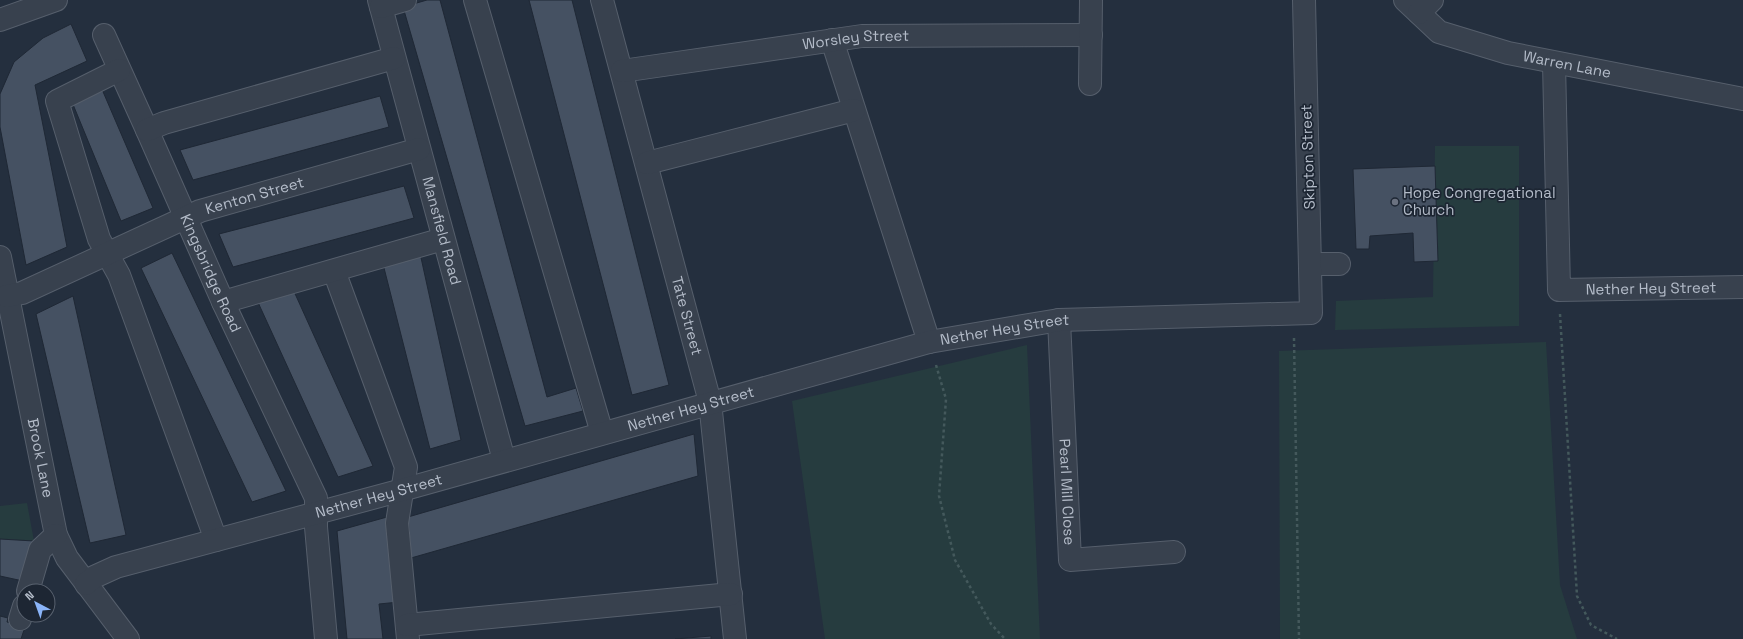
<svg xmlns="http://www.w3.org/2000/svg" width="1743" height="639" font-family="'Space Grotesk',sans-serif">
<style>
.green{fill:#263c3f}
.building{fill:#455162;stroke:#1f2835}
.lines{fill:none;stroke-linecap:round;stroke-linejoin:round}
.minor-casing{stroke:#565f6c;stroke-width:24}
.path{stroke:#44595c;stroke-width:2.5;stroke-dasharray:3 3;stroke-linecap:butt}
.minor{stroke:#38414e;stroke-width:22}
.worship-dot{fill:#6b7280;stroke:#1d2633;stroke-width:1.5}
.labels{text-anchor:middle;stroke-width:3.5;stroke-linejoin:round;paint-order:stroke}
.street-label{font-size:15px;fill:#b4bcc9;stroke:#1d2633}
.poi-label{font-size:15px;fill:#b4bcc9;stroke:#1d2633;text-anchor:start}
</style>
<rect width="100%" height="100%" fill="#242f3e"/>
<path class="green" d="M1435,146H1519V326L1335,330L1336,301L1433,297Z
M1546,342L1560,585L1577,639H1280L1279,351Z
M1027,345L1040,639H825L792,401Z
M27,503L34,541L0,539V506Z"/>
<path class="building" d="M427,0H440L547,397L576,388L583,411L525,426L403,7Z
M529,0H572L669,385L632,395Z
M71,24L87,61L35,85L67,247L26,265L0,127V94L14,62L43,38Z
M101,87L153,208L121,221L72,102Z
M380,96L389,127L193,180L180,150Z
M1435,166L1438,261L1414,262L1413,233L1370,236L1369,249H1356L1353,169Z
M404,186L414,218L233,267L219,234Z
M172,253L286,491L252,502L141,268Z
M420,253L461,440L430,449L383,264Z
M292,287L373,466L338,477L256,298Z
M73,296L126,535L90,543L36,314Z
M694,434L698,476L411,558L408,517Z
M387,517L399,602L379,604L383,639H347L337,531Z
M0,539L34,541L23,581L0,576Z
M0,616L8,618L7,622L25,627L21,639H0Z
M711,636V639H675Z"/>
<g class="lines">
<defs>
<g id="minor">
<path id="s1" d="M379,0L504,460"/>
<path d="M475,0L602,433"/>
<path id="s2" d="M602,0L710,402L735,639"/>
<path id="s3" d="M1405,0L1439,32L1508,53L1743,99"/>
<path d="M381,7L405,0"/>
<path d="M1419,13L1432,0"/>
<path d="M0,20L56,0"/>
<path id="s4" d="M104,35L147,130L223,302L316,498V527L326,639"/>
<path d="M832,40L929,342"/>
<path id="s5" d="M1554,63L1559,290L1743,287"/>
<path d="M119,70L57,101L99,239L119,275L216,540"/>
<path id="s6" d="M622,71L862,36L1091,35"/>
<path d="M1090,84L1091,0"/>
<path d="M147,130L164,123L394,58"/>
<path d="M647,163L854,110"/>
<path id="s7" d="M0,257L56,535L67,558L128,639"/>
<path d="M1311,264H1339"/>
<path d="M334,271L406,467L397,523L408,639"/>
<path id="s8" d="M7,296L22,293L200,211L419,149"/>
<path d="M223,302L443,239"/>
<path id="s9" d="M1059,320L1070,560L1174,552"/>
<path id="s10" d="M86,584L94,577L116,567L402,490L929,342L1059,320L1311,313L1304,0"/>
<path d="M28,591L40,550L56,535"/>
<path d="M20,619L24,606"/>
<path d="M407,625L731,594"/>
</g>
</defs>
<use href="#minor" class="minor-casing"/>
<path class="path" d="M1560,314L1577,596L1591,625L1617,639
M1294,338L1299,639
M936,365L946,399L939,496L955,560L991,624L1005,639"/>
<use href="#minor" class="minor"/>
</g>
<circle class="worship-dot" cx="1395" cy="202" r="4"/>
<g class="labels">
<g class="street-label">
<text dy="5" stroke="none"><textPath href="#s6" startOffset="236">Worsley Street</textPath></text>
<text dy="5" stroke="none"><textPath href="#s3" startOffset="179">Warren Lane</textPath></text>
<text transform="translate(1308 157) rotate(-92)" y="5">Skipton Street</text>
<text dy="5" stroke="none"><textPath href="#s8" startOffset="268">Kenton Street</textPath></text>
<text dy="5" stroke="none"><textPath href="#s1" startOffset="239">Mansfield Road</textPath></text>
<text dy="5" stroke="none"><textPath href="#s4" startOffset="261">Kingsbridge Road</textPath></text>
<text dy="5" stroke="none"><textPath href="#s5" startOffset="319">Nether Hey Street</textPath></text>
<text dy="5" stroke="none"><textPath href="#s2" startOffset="327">Tate Street</textPath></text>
<text dy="5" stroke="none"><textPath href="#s10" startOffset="955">Nether Hey Street</textPath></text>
<text dy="5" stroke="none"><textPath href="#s10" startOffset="631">Nether Hey Street</textPath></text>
<text dy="5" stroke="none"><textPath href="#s7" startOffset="205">Brook Lane</textPath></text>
<text dy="5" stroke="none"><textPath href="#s9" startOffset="172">Pearl Mill Close</textPath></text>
<text dy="5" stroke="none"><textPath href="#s10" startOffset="307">Nether Hey Street</textPath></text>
</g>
<g class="poi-label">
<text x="1403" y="198">Hope Congregational<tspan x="1403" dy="17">Church</tspan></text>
</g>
</g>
<g transform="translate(36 603) rotate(319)"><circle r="19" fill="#1d2633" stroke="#59626f"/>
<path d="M0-3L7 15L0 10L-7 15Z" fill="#8ab4f8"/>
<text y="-6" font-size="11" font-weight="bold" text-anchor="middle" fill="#b4bcc9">N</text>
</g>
</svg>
